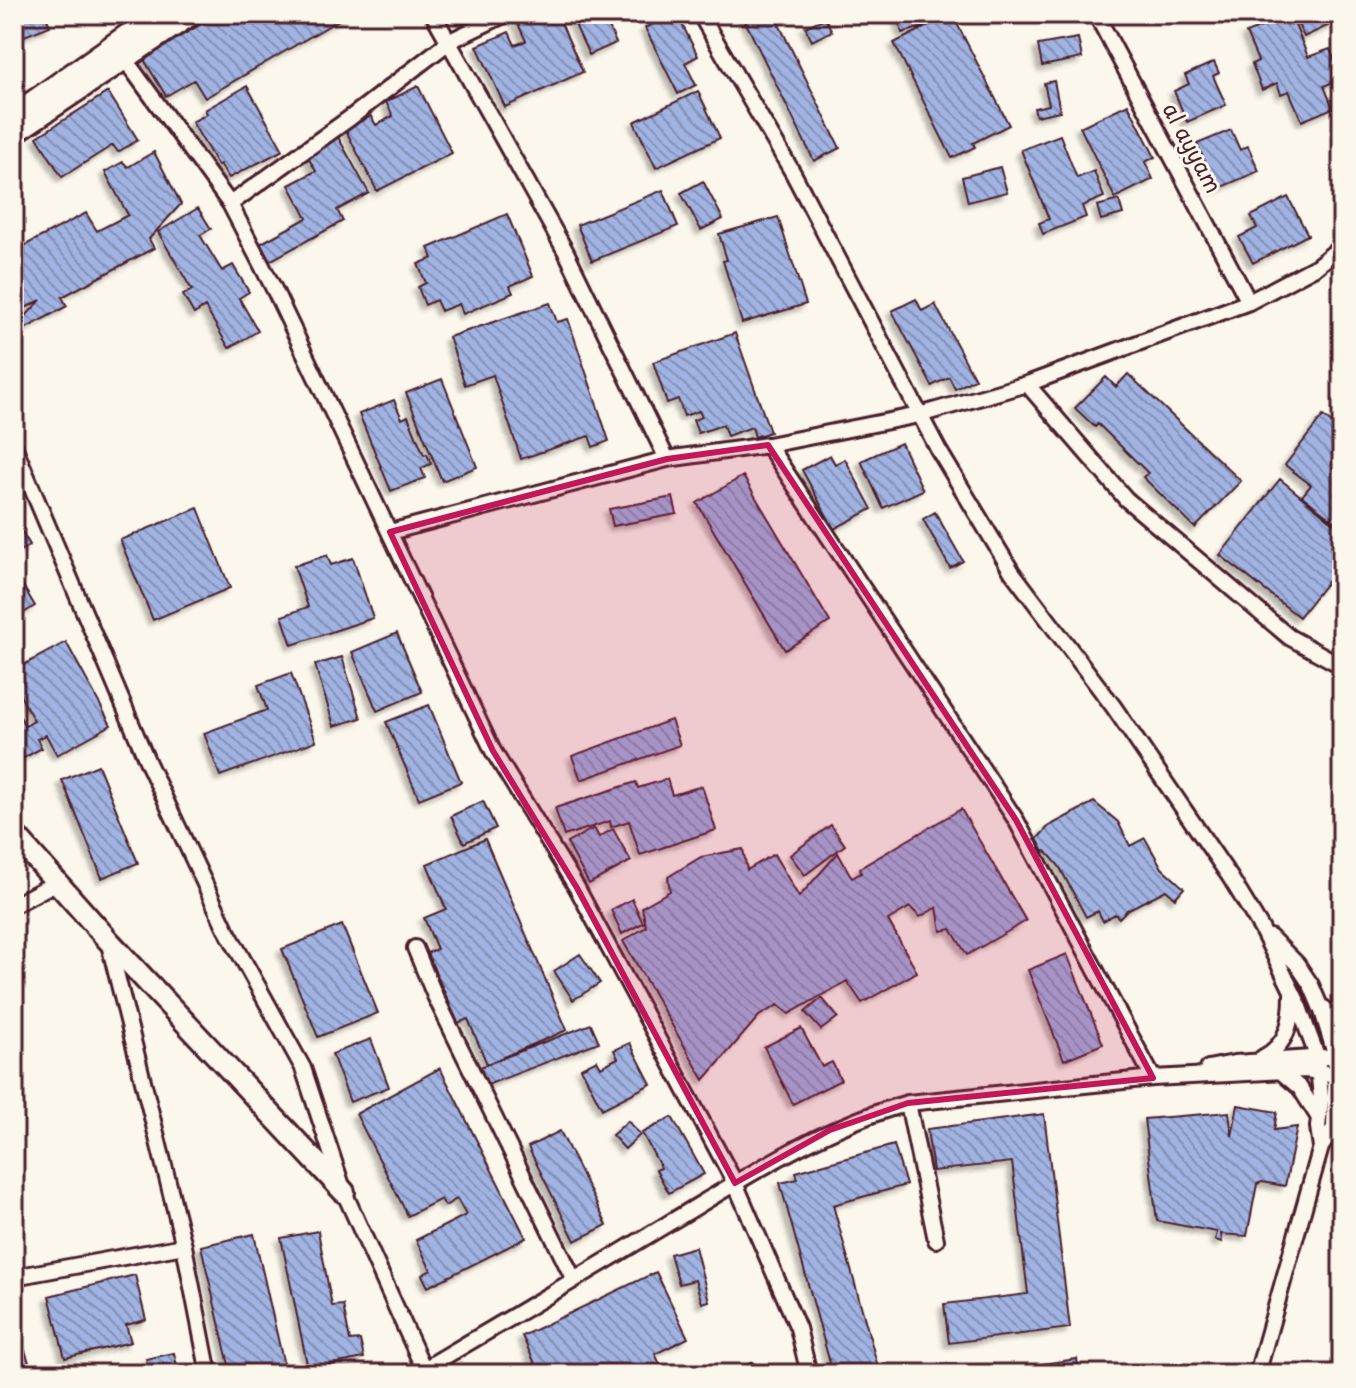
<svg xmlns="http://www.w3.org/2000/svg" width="1356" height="1388" font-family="'Playpen Sans',sans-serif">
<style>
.building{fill:url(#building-back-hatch);stroke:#4a1f2b;stroke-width:2;filter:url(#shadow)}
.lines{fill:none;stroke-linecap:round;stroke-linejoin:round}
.street-casing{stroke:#4a1f2b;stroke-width:20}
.secondary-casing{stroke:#4a1f2b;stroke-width:26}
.street{stroke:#fbf7ec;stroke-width:14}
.secondary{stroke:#fbf7ec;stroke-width:20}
.marked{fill:#c2185b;fill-opacity:0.2;stroke:#c2185b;stroke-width:6;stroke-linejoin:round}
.labels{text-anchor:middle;stroke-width:6;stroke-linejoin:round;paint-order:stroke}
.street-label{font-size:22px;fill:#4a1f2b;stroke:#fbf7ec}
</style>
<defs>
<pattern id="building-back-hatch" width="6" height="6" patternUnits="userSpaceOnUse" patternTransform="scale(2)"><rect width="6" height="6" fill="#a0b3e2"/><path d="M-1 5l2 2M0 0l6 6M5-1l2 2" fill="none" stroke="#8491b7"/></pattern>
<filter id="shadow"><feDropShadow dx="-4.5" dy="4.5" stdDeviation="2" flood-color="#0004"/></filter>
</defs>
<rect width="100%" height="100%" fill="#fbf7ec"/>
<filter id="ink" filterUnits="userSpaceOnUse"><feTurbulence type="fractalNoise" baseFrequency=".0125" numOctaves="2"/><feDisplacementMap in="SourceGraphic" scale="16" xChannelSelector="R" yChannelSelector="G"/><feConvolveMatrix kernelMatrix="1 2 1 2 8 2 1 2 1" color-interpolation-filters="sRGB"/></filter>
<g filter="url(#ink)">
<path class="building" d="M14,14H45L50,26L14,40Z
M219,14H349L205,98L194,80L166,96L143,58Z
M457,14H484L464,26Z
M528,14H557L583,72L505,107L477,46L509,32L515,45L526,41L516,20Z
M570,14H603L616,43L589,55Z
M672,14H677L698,56L685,63L696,85L678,94L645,28Z
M774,14L840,148L814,161L742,15Z
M903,14H919L923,27L902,33L897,16Z
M952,14L1009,125L973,143L975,147L952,158L894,43Z
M1293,14H1332L1336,22L1304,37Z
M1291,15L1308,57L1330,49L1342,78L1324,86L1333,108L1302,121L1289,91L1281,94L1277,83L1262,90L1252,64L1258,61L1246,33Z
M825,18L832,31L812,41L805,27Z
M1078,38L1082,58L1042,66L1038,45Z
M1214,62L1219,73L1213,76L1226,105L1187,122L1174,91L1189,84L1185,75Z
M1054,81L1060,111L1036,116L1034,108L1049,105L1044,83Z
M247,86L283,150L229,178L220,164L218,166L192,122L207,114L205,110Z
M418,86L452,153L377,191L345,129L371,116L376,125L393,116L386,102Z
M698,91L720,138L656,168L634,122Z
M108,92L138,140L118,152L113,145L62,177L37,137Z
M1128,104L1155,157L1145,162L1153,179L1115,198L1080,127Z
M1231,130L1240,150L1248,146L1259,171L1217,189L1197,144Z
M1060,135L1077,178L1094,171L1104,197L1082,206L1086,217L1043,234L1039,223L1049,219L1021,150Z
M338,137L369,193L337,210L343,221L268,262L258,245L307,218L289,185L316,171L306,154Z
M154,152L181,204L149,239L154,248L62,297L67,306L23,330L19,323L41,300L18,312L14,306V251L86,213L97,231L128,215L105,172L123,162L128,167Z
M1000,167L1007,192L968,202L962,177Z
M703,181L723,219L701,230L681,193Z
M663,190L678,226L592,261L577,225Z
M1288,197L1308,235L1253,263L1239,237L1257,228L1251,216Z
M1119,200L1123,214L1101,220L1097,206Z
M198,208L211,229L200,235L222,271L233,265L249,292L239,298L258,331L229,348L205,307L194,314L183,295L192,290L158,232Z
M507,214L533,276L510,286L513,293L463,314L459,304L441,311L436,300L425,305L418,287L426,283L418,264L433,258L428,248Z
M778,217L806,304L742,323L723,261L727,260L719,234Z
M916,299L922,311L935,304L975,379L955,389L949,377L932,386L892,311Z
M550,303L557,322L568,319L609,441L593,447L589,436L521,459L493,375L465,385L449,337Z
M735,333L770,432L755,437L752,427L727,436L723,425L698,433L693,420L702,417L699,411L684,416L678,399L667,403L653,362Z
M1128,374L1241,481L1195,528L1143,477L1148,473L1098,424L1095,427L1075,408L1106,377L1116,387Z
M442,379L477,467L442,481L406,393Z
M394,400L402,419L408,416L424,455L427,454L431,464L421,468L425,478L391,491L359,414Z
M1323,416L1342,431V527L1302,496L1311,485L1285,465Z
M901,443L923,490L883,508L861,461Z
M830,455L835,464L845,459L872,509L834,529L802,470Z
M743,476L830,622L785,650L697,503Z
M1280,479L1342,530V563L1299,617L1220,555Z
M673,497L677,514L613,526L609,509Z
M198,508L230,588L153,620L120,540Z
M935,512L963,561L950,568L923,519Z
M14,519L30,545L14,554Z
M327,555L331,565L353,558L373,618L292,645L282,616L308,607L294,566Z
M17,576L35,606L14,619V578Z
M397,633L422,692L377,711L352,652Z
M66,642L111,725L57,755L46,735L37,739L42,748L14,763V715L18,713L25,726L34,721L14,684V670Z
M342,657L361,718L334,726L315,665Z
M291,673L316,741L220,776L204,733L267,710L258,685Z
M429,705L461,782L419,799L386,722Z
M671,720L680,745L581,780L572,756Z
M98,765L138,863L102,878L62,780Z
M667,779L672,795L702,786L716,830L640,855L629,821L611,827L610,821L564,836L555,808L636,782L638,788Z
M483,801L496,828L464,843L451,816Z
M1094,802L1118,822L1130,846L1145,838L1162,868L1184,888L1175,898L1166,890L1127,910L1119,918L1115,914L1103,921L1098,911L1086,917L1059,866L1046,851L1044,852L1037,839L1049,826Z
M961,809L1026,921L967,955L951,929L941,931L937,907L920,917L910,907L888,920L917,972L862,1003L847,981L789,1014L778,1005L759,1016L704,1080L623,941L646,927L642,907L670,891L668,877L701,857L743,849L747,870L774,854L799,897L838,853L852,878L861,873L860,868Z
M831,825L845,845L805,875L790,855Z
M594,828L599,837L613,829L631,861L589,884L567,843Z
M485,839L567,1030L487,1064L468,1019L458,1023L427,953L437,949L424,918L446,909L427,864Z
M632,899L643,923L622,934L611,910Z
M342,925L378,1013L318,1037L282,949Z
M580,954L600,983L573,1000L554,971Z
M1067,954L1103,1044L1064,1060L1028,970Z
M822,998L838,1017L821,1030L805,1012Z
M591,1024L599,1042L487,1085L480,1067Z
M801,1028L822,1067L832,1062L841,1080L793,1104L764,1047Z
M371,1039L389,1087L350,1102L332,1054Z
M630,1043L651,1084L602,1109L581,1068L597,1060L601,1067L618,1058L614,1050Z
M440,1068L526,1238L428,1287L422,1275L431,1270L416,1240L466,1215L457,1199L445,1206L441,1199L408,1216L356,1114Z
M1238,1105L1277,1112L1274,1130L1297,1127L1285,1186L1262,1182L1257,1184L1247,1236L1221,1234L1222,1242L1215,1240L1217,1232L1157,1221L1144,1119L1229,1112L1232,1136Z
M1044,1114L1070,1328L949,1343L944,1304L1028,1294L1012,1162L933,1171L927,1129Z
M672,1117L704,1174L669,1193L656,1170L661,1168L642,1133Z
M628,1121L640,1135L625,1149L612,1135Z
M560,1131L607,1225L575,1241L528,1147Z
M894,1145L906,1185L833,1205L880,1374H833L780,1183L798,1179L796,1172Z
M318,1231L332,1306L343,1305L350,1341L360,1340L364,1358L308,1369L281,1238Z
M254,1234L286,1374H231L201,1246Z
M695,1247L709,1301L702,1303L695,1280L679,1284L670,1254Z
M656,1272L688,1338L655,1354L664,1372L679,1365L683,1374H619L614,1365L595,1374H540L522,1336Z
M135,1275L146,1320L126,1325L131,1342L65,1358L49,1296Z
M14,1318L33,1374H14Z
M174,1353L179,1374H150L146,1359Z
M1077,1359L1079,1374H1044L1042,1364Z
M753,1362L759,1374H728Z"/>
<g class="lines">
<defs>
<path id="street" d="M433,14L566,252L667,459
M700,14L793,173L938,449L1012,572L1113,706L1230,877L1261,928L1296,999L1317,1056L1321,1098L1318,1127L1321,1147
M1096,14L1249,302
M124,58L230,204L274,289L493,751L577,888L735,1183L798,1328L809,1374
M230,204L350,118L450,41L506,14
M1027,384L1126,499L1289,637L1342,666
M768,445L1016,820L1153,1078
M14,446L148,763L226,929L303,1068L344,1192L426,1374
M390,532L667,459L768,445L919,415L1027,384L1249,302L1317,266L1342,246
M14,905L57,882
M109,944L184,1246L209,1374
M415,948L435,996L574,1280
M1324,1008L1342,1028
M1262,1058C1288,1045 1292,1021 1292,994
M1208,1068L1234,1063L1327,1057
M1280,1071L1300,1088L1319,1118
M908,1103L936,1240
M14,1277L184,1246
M404,1374L424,1369C506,1321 588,1272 669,1223C746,1177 821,1127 908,1103L1153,1078L1306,1070L1342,1076
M1257,1374L1321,1147L1334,1128L1336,1057L1322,1011L1311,985L1297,964L1270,937"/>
<path id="secondary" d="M14,115L157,14
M14,133L192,14
M14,834L108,940L344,1192"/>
</defs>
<use href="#street" class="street-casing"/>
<use href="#secondary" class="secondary-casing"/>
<use href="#street" class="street"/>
<use href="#secondary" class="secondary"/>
</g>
</g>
<path class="marked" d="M768,445L1016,820L1153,1078L908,1103L830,1130L735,1183L577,888L493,751L390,532L667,459Z"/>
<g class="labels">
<g class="street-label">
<text transform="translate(1192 148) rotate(62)" y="8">al ayyam</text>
</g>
</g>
<rect width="1356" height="1388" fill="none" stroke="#fbf7ec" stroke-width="48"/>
<rect x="24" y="24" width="1308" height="1340" fill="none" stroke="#4a1f2b" stroke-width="3" filter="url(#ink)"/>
</svg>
